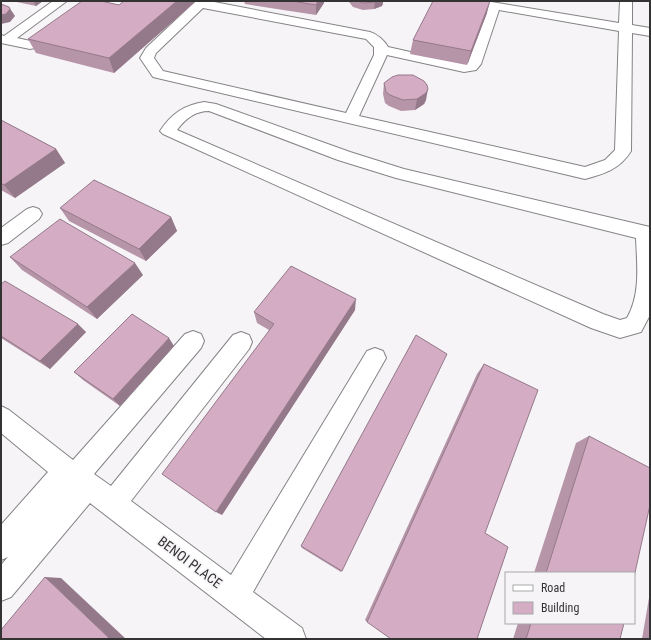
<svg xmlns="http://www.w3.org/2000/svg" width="651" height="640" font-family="'Roboto Condensed',sans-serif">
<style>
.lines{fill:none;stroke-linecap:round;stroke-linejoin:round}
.minor-casing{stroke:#848386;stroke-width:2}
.minor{fill:#fff;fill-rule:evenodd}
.wall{fill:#b695a9}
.shaded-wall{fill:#94798a}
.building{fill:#d4adc5;stroke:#94798a}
.labels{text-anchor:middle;stroke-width:3.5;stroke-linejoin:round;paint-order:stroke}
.near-street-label{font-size:14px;fill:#333334;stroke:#f6f4f7}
</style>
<rect width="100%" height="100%" fill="#f6f4f7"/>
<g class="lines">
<defs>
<path id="minor" d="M53,1H67L17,38L35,42L37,45L35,48L30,49L1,43V35L4,36Z
M196,1H209L370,32C377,34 385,41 388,47L464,64L468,63L487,8L460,3L458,1H485L619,23L620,1H632V25L650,28V36L632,33L631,151C620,169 604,174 585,179L153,77L140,58L146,48ZM203,8L366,39L374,47V55L346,113L163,71L154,58L156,53ZM499,10L619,31L615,150L605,160L585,167L359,116L387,55L464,72L476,70L481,64Z
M204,102L216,104L350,152L404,169L650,227V315L641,332L620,338L591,328L163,134L160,131C171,114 184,105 204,102ZM209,111L338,160L396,178L636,238C637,264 641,294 627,318L620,320L603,314L177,130C185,119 195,111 209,111Z
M33,207L39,209L42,214L39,219L8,243L1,245V228L27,209Z
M193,331L201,334L204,341L201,348L94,474L111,486L233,335L241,332L249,335L252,342L249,349L131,501L231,575L367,351L375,348L383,351L386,358L253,592L302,628L306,639H266L90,503L11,597L1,601V565L8,557L1,560V525L48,472L1,433V406L9,410L73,460L185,334Z"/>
</defs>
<use href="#minor" class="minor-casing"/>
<use href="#minor" class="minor"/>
</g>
<path class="wall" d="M12,1H43L36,6Z
M124,1H195V2L114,73L36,53L28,39L119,5Z
M244,1H324V3L316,15L245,4Z
M349,1H383V3L382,6L374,9L363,10L353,7L349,2Z
M507,1H515V2Z
M487,13L467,65L410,54L413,40Z
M384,83L426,100L424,104L415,110L401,111L389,106L385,103L383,94Z
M1,120L56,149L65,163L15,198L1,190Z
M60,208L171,217L177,231L146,261L69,221Z
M10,257L143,275L97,319L22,270Z
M1,284L86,332L50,369L1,338Z
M355,310L222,515L269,330L257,323L254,312Z
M174,346L120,406L83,380L74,372Z
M484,364L485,533L367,622L365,620L477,374Z
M589,436L634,573H534L576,443Z
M301,546L342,571L341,572L302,548Z
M650,592V639H642Z
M518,623H624L620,639H513Z"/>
<path class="shaded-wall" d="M33,1H43L36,6Z
M177,1H195V2L114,73L109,58Z
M318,1H324V3L316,15V5Z
M377,1H383V3L382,6L374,9L375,2Z
M490,1L487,13L467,65L471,51Z
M9,7L15,16L10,22L1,24V15Z
M428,89L426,100L424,104L415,110L417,99Z
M56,149L65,163L15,198L4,185Z
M171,217L177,231L146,261L139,249Z
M135,263L143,275L97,319L87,307Z
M356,299L355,310L222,515L216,512Z
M78,324L86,332L50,369L40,361Z
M169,338L174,346L120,406L113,399Z
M45,577L61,578L126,639H110Z"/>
<path class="building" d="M82,1H101L119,5L124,1H177L109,58L28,39Z
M292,1H318L316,5Z
M358,1H377L375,2L363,3Z
M433,1H490L471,51L413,40Z
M1,4L9,7L10,9L6,14L1,15Z
M398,75H413L424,81L427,85L428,89L426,93L417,99L403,100L390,95L386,92L384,83L392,77Z
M1,120L56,149L4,185L1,183Z
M94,180L171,217L139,249L60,208Z
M60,219L135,263L87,307L10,257Z
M291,266L356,299L216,512L162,474L274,324L254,312Z
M5,281L78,324L40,361L1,336V284Z
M132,314L169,338L113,399L74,372Z
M416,335L447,354L342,571L301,546Z
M484,364L538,390L485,533L508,547L477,639H391L367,622Z
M589,436L650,468V505L634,577V573H546Z
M45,577L110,639H1V630Z
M531,623H624L620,639H526Z"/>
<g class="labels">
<g class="near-street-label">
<text transform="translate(190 562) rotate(37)" y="5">BENOI PLACE</text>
</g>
</g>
<rect width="651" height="640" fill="none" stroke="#333334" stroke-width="4"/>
<rect x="505" y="572" width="130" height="52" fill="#f6f4f7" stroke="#a8a7a9"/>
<rect x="513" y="585" width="20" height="6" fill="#ffffff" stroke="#a8a7a9"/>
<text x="541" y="592" font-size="12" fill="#333334">Road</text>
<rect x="513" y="602" width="20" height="12" fill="#d4adc5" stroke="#a8a7a9"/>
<text x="541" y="612" font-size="12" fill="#333334">Building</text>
</svg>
